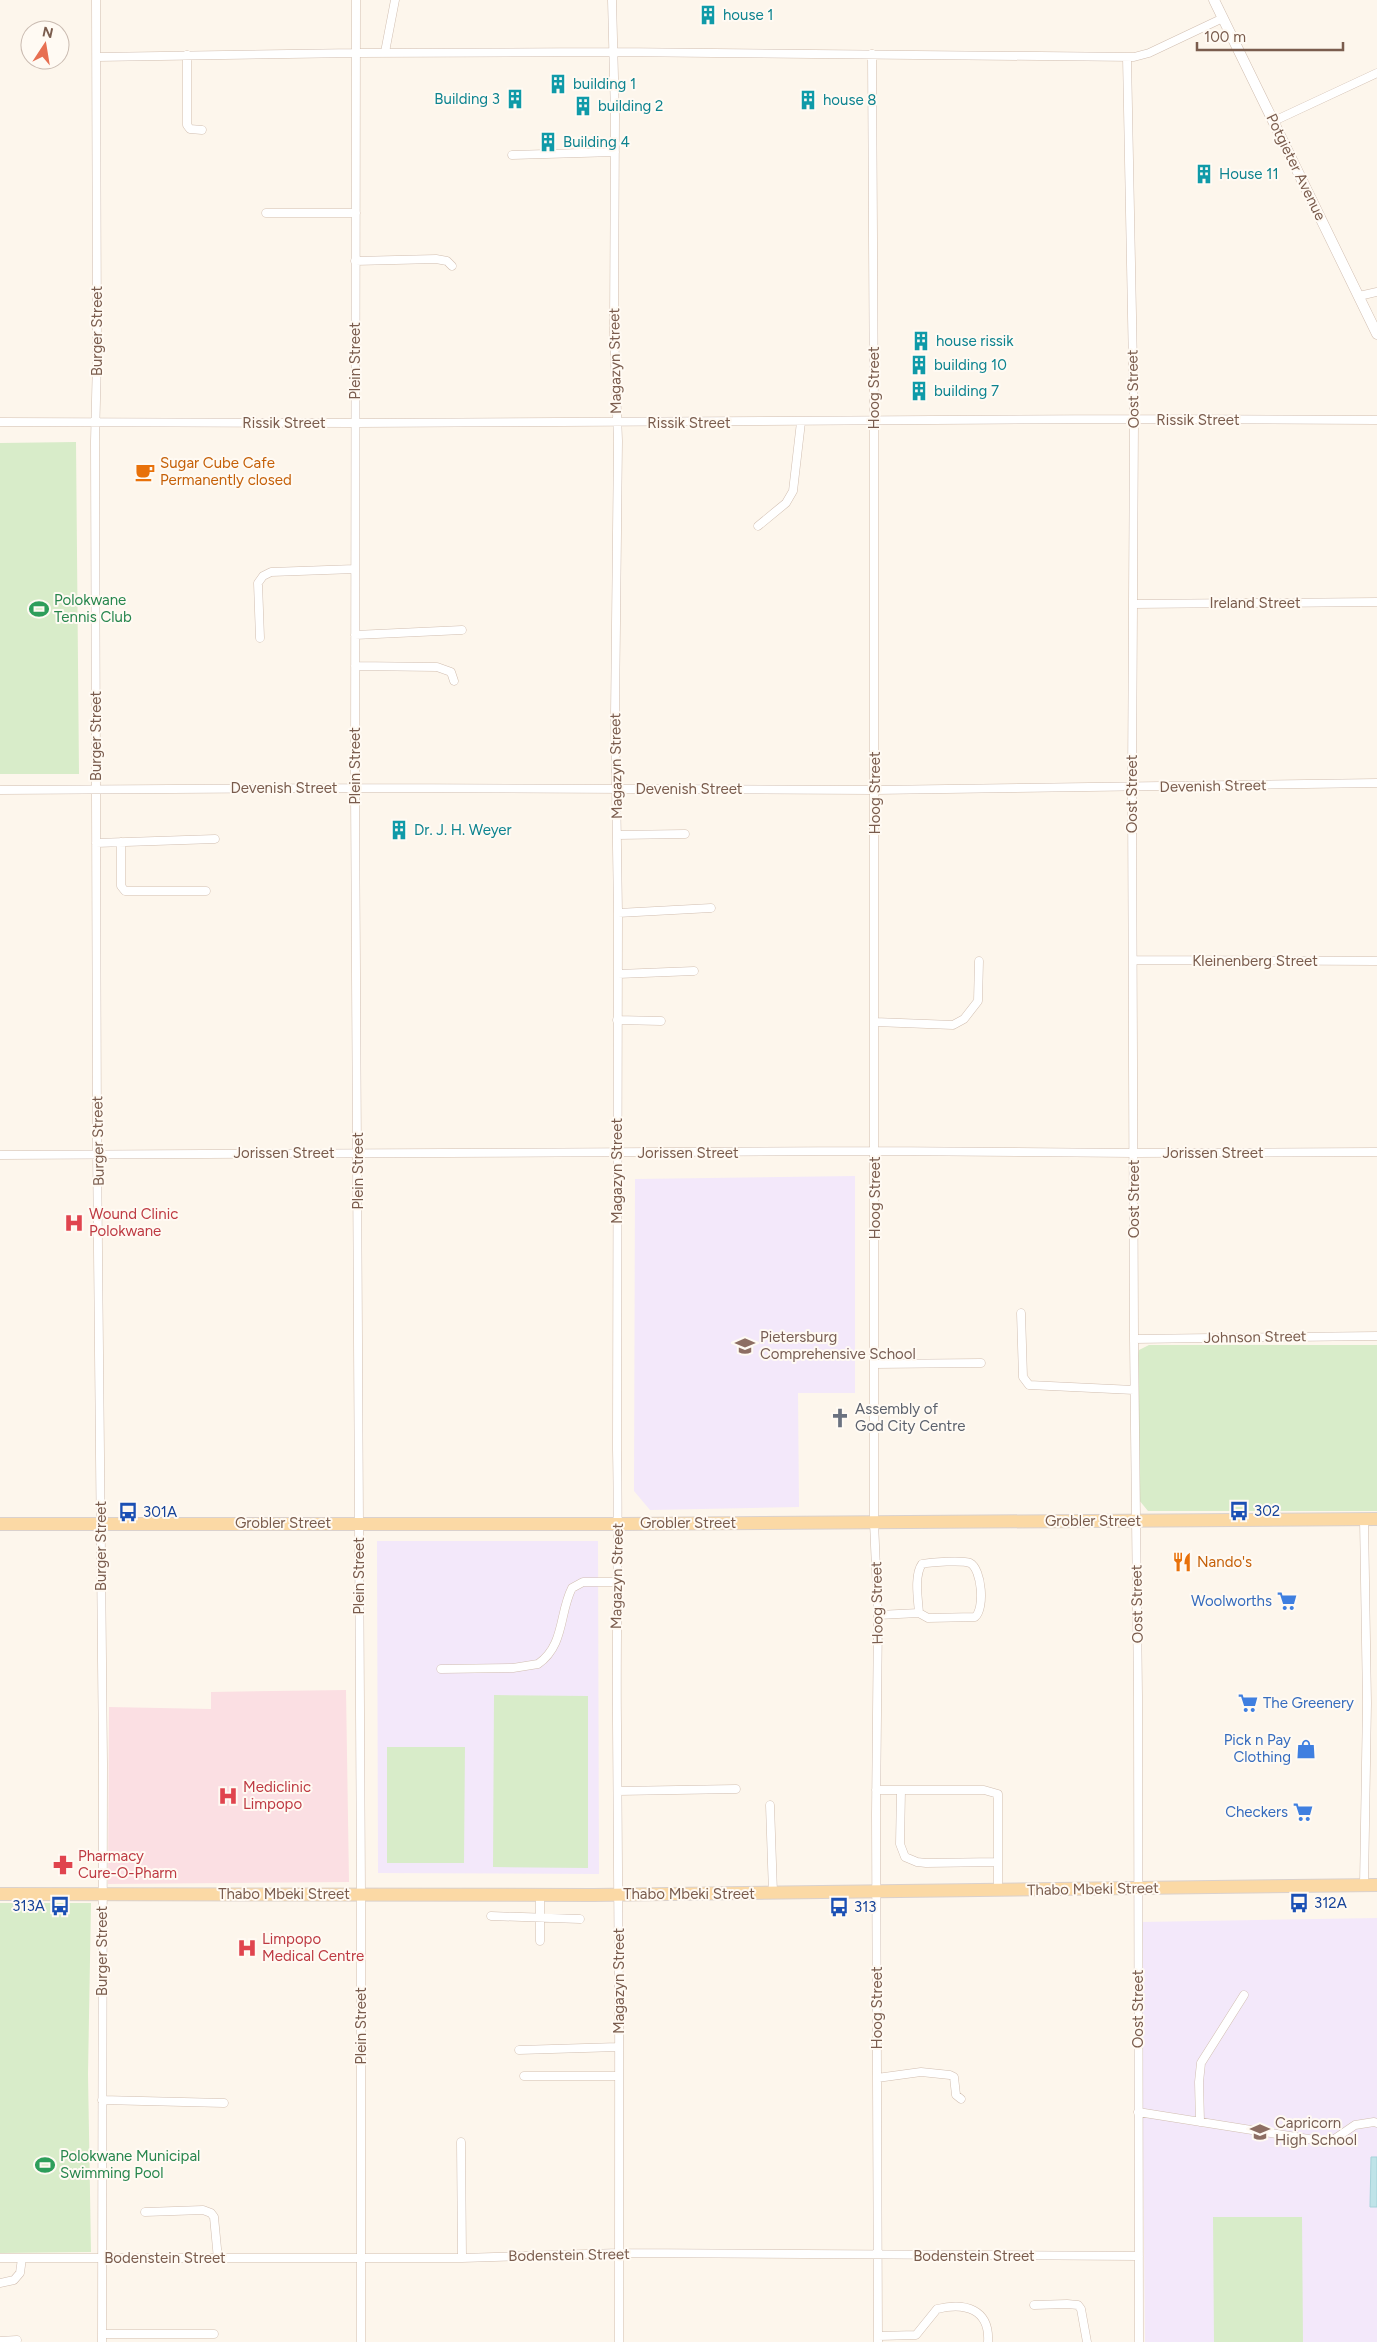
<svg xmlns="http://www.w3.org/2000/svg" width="1377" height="2342" font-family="Figtree,sans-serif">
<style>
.education{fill:#f3e8fa}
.medical{fill:#fbdfe3}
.green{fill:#d8ecc9}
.water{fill:#bfe3e8;stroke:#a5d3da}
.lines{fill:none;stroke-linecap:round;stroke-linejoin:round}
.minor-casing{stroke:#d1beb0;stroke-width:9}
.tertiary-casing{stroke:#d1beb0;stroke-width:11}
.primary-casing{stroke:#dad1cd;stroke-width:14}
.minor{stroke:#fff;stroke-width:8}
.tertiary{stroke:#fff;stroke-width:10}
.primary{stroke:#fbd9a5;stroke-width:12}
.labels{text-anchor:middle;stroke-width:4;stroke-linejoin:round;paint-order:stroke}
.culture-label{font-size:15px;fill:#0d838f;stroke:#fffaf3;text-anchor:start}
.street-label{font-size:15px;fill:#7a5c4d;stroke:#fffaf3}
.food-label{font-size:15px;fill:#c56008;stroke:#fffaf3;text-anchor:start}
.leisure-label{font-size:15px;fill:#27864d;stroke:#fffaf3;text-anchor:start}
.health-label{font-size:15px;fill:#be3a42;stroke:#fffaf3;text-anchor:start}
.education-label{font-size:15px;fill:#785e54;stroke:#fffaf3;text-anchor:start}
.worship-label{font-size:15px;fill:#5b616d;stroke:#fffaf3;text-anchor:start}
.transit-label{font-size:15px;fill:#164399;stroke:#fffaf3;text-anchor:start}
.shop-label{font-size:15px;fill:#366cbe;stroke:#fffaf3;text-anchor:end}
</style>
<rect width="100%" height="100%" fill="#fdf6ec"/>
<path class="education" d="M855,1176V1393H798L799,1507L650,1510L634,1491L635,1179Z
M377,1541H598L599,1874L378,1873Z
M1377,1918V2342H1145L1141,1922Z"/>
<path class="medical" d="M346,1690L349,1882L108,1884L109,1707L211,1709V1692Z"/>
<path class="green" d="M76,442L79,774H0V443Z
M1149,1345H1377V1511H1148L1139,1500L1137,1361L1139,1350Z
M494,1695L588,1696V1868L493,1867Z
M387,1747H465L464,1863H387Z
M0,1903H91L88,2074L91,2252L0,2253Z
M1213,2217H1302L1303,2342H1214Z"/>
<path class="water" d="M1371,2157H1377V2207H1370Z"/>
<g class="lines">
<defs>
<path id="minor" d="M96,0L97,358L95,441L97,1147L103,1763L102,2342
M356,0L355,788L361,1893V2342
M612,0L615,116L614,332L618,441L615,715L618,913L617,1450C619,1541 616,1632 617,1723C619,1929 620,2136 619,2342
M385,52L395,0
M872,54L874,422V1522L878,1615L876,1814L878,2342
M187,55V125L190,129L202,130
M97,57L356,53L614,52L1134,57L1149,53L1223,18
M1127,57L1134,419L1132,787L1134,1339L1138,1696L1139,2342
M1274,121L1377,73
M512,155L615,152
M266,213H356
M355,261L436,259L447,261L452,266
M1359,296L1377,292
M0,422L355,423L1134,419L1377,420
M758,526L786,503L793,491L801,422
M1133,604L1377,602
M355,635L462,630
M260,638L258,583L263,576L271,572L355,569
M355,666L437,667L451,672L454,681
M0,790L355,788L875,790L1377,783
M617,835L685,834
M121,842V886L125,891H206
M96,843L215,839
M618,913L711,908
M1134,960L1377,961
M618,974L694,971
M617,1020L661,1021
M875,1022L953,1025L964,1019L978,1001L979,961
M0,1155L875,1151L1133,1153L1377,1152
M1021,1313L1023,1377L1029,1385L1134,1390
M1134,1339L1377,1336
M874,1364L981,1363
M1364,1519L1367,1703L1364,1885
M878,1615L919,1613L928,1618L975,1617C985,1609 982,1569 970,1563C963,1560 930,1562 922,1564C914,1575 918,1599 919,1613
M441,1669L513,1668L538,1664C565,1645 559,1613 572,1588L583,1582H617
M876,1790H984L998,1794V1890
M901,1790L900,1844L905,1857L917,1862L926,1863L998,1862
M618,1791L736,1789
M770,1805L773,1893
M491,1916L580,1919
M540,1941V1894
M519,2050L618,2047
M524,2076H619
M877,2078L921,2072L950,2075L954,2077L956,2095L961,2099
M102,2100L224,2103
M1138,2112L1321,2141L1333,2140L1355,2125L1374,2122L1377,2123
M1200,2122L1199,2082L1201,2063L1244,1995
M461,2142L462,2258
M145,2212L203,2210L211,2213L214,2217L218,2259
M0,2258H462L619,2253L1139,2256
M0,2283L14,2280L20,2273L22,2258
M1034,2305L1067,2304L1078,2305L1081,2309L1087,2342
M102,2334H214
M878,2336L916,2335L937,2309C965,2302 990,2309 988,2342
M0,2341L17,2340"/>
<path id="tertiary" d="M1214,0L1377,334"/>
<path id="primary" d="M0,1524H619L1377,1519
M0,1894L593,1895L1377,1885"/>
</defs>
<use href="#minor" class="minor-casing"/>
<use href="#tertiary" class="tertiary-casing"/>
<use href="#primary" class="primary-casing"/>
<use href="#minor" class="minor"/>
<use href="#tertiary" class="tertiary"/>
<use href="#primary" class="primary"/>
</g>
<defs>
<symbol id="building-bare" viewBox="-9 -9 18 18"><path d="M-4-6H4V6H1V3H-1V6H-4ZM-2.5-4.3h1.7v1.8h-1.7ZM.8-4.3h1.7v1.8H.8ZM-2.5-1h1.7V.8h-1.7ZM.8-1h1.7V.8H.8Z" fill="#0f9aa8" stroke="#fffaf3" stroke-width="2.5" paint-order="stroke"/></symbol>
<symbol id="cafe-bare" viewBox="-9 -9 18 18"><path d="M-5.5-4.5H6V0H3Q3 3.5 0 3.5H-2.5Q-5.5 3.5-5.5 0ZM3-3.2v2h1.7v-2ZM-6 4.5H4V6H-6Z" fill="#e8710a" stroke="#fffaf3" stroke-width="2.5" paint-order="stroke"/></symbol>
<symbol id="stadium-bare" viewBox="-9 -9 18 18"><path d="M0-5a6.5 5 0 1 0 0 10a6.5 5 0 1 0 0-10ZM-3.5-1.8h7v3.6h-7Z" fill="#2e9e5b" stroke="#fffaf3" stroke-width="2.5" paint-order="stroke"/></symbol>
<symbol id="hospital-bare" viewBox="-9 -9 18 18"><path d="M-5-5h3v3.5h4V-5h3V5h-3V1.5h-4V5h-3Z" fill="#e0444e" stroke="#fffaf3" stroke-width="2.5" paint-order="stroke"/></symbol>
<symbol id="school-bare" viewBox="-9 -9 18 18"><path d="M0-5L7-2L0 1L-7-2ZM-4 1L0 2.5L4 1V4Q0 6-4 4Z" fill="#8d6e63" stroke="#fffaf3" stroke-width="2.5" paint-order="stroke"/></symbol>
<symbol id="church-bare" viewBox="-9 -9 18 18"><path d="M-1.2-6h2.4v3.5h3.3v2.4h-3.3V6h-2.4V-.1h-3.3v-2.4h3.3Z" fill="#6b7280" stroke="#fffaf3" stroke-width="2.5" paint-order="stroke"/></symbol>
<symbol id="bus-bare" viewBox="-9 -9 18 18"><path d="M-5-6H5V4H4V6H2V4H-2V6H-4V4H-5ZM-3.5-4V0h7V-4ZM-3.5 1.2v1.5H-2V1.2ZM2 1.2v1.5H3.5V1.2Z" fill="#1a4fb4" stroke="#fffaf3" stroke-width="2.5" paint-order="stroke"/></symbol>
<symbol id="restaurant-bare" viewBox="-9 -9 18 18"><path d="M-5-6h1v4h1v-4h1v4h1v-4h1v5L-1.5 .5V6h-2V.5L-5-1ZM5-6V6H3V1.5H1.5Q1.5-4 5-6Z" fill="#e8710a" stroke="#fffaf3" stroke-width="2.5" paint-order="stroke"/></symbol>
<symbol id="supermarket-bare" viewBox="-9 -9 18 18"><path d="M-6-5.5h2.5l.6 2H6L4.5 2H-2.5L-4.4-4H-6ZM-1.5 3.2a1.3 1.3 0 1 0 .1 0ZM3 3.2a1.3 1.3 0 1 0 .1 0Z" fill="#3f7fe0" stroke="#fffaf3" stroke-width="2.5" paint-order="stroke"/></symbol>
<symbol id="shop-bare" viewBox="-9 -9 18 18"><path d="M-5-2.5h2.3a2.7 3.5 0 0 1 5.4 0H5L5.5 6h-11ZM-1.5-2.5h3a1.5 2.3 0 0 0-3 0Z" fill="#3f7fe0" stroke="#fffaf3" stroke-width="2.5" paint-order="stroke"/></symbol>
<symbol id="pharmacy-bare" viewBox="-9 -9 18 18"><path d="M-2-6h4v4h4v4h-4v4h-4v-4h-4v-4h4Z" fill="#e0444e" stroke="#fffaf3" stroke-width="2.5" paint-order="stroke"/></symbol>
</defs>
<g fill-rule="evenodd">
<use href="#building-bare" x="694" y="1" width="28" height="28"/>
<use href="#building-bare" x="544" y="70" width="28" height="28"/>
<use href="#building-bare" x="501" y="85" width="28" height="28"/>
<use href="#building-bare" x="794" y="86" width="28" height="28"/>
<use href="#building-bare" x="569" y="92" width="28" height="28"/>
<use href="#building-bare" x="534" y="128" width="28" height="28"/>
<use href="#building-bare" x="1190" y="160" width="28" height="28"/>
<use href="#building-bare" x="907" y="327" width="28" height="28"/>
<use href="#building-bare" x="905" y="351" width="28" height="28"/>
<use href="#building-bare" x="905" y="377" width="28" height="28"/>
<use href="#cafe-bare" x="131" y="458" width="28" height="28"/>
<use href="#stadium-bare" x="25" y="595" width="28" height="28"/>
<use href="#building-bare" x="385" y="816" width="28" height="28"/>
<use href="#hospital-bare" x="60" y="1209" width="28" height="28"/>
<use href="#school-bare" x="731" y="1332" width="28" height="28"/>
<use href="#church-bare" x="826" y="1404" width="28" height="28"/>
<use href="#bus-bare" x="1225" y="1497" width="28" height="28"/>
<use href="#bus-bare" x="114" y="1498" width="28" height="28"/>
<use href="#restaurant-bare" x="1168" y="1548" width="28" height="28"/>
<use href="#supermarket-bare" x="1273" y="1587" width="28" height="28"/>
<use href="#supermarket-bare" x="1234" y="1689" width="28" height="28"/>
<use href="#shop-bare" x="1292" y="1735" width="28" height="28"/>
<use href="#hospital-bare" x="214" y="1782" width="28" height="28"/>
<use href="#supermarket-bare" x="1289" y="1798" width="28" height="28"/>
<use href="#pharmacy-bare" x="49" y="1851" width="28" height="28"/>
<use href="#bus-bare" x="1285" y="1889" width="28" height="28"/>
<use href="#bus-bare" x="46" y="1892" width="28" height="28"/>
<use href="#bus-bare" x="825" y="1893" width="28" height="28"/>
<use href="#hospital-bare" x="233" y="1934" width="28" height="28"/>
<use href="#school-bare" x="1246" y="2118" width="28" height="28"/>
<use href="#stadium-bare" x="31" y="2151" width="28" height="28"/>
</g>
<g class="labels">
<g class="culture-label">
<text x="723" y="20">house 1</text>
<text x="573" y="89">building 1</text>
<text x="500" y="104" text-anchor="end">Building 3</text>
<text x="823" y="105">house 8</text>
<text x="598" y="111">building 2</text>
<text x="563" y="147">Building 4</text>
<text x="1219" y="179">House 11</text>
<text x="936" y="346">house rissik</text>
<text x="934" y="370">building 10</text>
<text x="934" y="396">building 7</text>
<text x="414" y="835">Dr. J. H. Weyer</text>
</g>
<g class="street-label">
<text transform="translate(1296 167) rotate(64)" y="5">Potgieter Avenue</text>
<text transform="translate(97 331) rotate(-90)" y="5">Burger Street</text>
<text transform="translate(355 361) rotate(-90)" y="5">Plein Street</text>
<text transform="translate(615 361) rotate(-91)" y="5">Magazyn Street</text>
<text transform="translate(874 388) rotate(-90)" y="5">Hoog Street</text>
<text transform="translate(1133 389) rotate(-91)" y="5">Oost Street</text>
<text x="1198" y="425">Rissik Street</text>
<text x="284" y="428">Rissik Street</text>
<text x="689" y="428">Rissik Street</text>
<text x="1255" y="608">Ireland Street</text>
<text transform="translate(96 736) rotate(-90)" y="5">Burger Street</text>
<text transform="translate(355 766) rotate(-90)" y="5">Plein Street</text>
<text transform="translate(616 766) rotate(-91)" y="5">Magazyn Street</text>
<text transform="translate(1213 786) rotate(-1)" y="5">Devenish Street</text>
<text x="284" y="793">Devenish Street</text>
<text x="689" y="794">Devenish Street</text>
<text transform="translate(875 793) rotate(-90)" y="5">Hoog Street</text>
<text transform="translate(1132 794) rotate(-90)" y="5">Oost Street</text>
<text x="1255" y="966">Kleinenberg Street</text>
<text transform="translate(98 1141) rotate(-91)" y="5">Burger Street</text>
<text x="284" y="1158">Jorissen Street</text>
<text x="688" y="1158">Jorissen Street</text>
<text x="1213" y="1158">Jorissen Street</text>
<text transform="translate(358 1171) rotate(-90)" y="5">Plein Street</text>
<text transform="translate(617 1171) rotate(-90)" y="5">Magazyn Street</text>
<text transform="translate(875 1198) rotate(-90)" y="5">Hoog Street</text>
<text transform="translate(1134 1199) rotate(-90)" y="5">Oost Street</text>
<text transform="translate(1255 1337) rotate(-1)" y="5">Johnson Street</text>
<text x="1093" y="1526">Grobler Street</text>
<text x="283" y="1528">Grobler Street</text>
<text x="688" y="1528">Grobler Street</text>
<text transform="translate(101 1546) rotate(-90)" y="5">Burger Street</text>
<text transform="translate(359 1576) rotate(-90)" y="5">Plein Street</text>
<text transform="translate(617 1576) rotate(-89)" y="5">Magazyn Street</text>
<text transform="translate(877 1603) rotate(-91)" y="5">Hoog Street</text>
<text transform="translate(1137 1604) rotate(-91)" y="5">Oost Street</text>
<text transform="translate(1093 1889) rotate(-1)" y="5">Thabo Mbeki Street</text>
<text x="284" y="1899">Thabo Mbeki Street</text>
<text x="689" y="1899">Thabo Mbeki Street</text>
<text transform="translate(102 1951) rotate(-90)" y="5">Burger Street</text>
<text transform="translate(619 1981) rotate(-90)" y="5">Magazyn Street</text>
<text transform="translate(877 2008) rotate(-90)" y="5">Hoog Street</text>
<text transform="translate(1138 2009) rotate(-90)" y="5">Oost Street</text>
<text transform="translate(361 2026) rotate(-90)" y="5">Plein Street</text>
<text transform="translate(569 2255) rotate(-1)" y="5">Bodenstein Street</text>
<text x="974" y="2261">Bodenstein Street</text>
<text x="165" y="2263">Bodenstein Street</text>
</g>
<g class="food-label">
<text x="160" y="468">Sugar Cube Cafe<tspan x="160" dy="17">Permanently closed</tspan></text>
<text x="1197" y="1567">Nando's</text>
</g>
<g class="leisure-label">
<text x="54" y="605">Polokwane<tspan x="54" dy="17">Tennis Club</tspan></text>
<text x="60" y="2161">Polokwane Municipal<tspan x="60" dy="17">Swimming Pool</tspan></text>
</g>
<g class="health-label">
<text x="89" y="1219">Wound Clinic<tspan x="89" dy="17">Polokwane</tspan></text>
<text x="243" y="1792">Mediclinic<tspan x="243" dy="17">Limpopo</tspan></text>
<text x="78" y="1861">Pharmacy<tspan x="78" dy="17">Cure-O-Pharm</tspan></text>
<text x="262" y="1944">Limpopo<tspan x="262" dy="17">Medical Centre</tspan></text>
</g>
<g class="education-label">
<text x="760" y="1342">Pietersburg<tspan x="760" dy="17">Comprehensive School</tspan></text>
<text x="1275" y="2128">Capricorn<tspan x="1275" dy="17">High School</tspan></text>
</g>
<g class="worship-label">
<text x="855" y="1414">Assembly of<tspan x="855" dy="17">God City Centre</tspan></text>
</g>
<g class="transit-label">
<text x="1254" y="1516">302</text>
<text x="143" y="1517">301A</text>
<text x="1314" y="1908">312A</text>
<text x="45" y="1911" text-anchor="end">313A</text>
<text x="854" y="1912">313</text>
</g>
<g class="shop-label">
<text x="1272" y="1606">Woolworths</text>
<text x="1263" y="1708" text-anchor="start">The Greenery</text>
<text x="1291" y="1745">Pick n Pay<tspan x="1291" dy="17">Clothing</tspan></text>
<text x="1288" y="1817">Checkers</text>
</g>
</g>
<g transform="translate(45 45) rotate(12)"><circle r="24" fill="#fffaf3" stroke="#cabbb1"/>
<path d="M0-4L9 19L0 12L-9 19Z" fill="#e76f51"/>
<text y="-8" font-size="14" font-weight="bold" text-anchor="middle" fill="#7a5c4d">N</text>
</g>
<path d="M1197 42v8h146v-8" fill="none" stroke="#7a5c4d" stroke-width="2.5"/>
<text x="1204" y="42" font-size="15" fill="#7a5c4d" stroke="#fffaf3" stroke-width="4" paint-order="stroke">100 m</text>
</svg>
